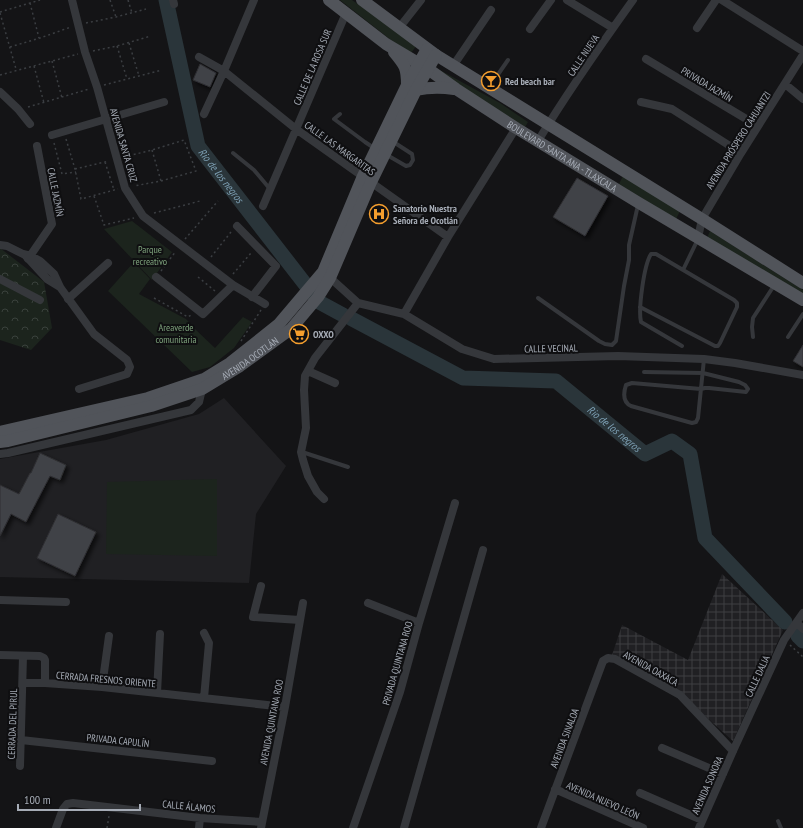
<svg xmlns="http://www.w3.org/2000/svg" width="803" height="828" font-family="'PT Sans Narrow',sans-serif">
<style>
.built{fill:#202023}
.industrial{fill:url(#industrial-grid)}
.forest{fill:url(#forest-crowns)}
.green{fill:#1c241d}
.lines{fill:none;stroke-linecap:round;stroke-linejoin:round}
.river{stroke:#2a353a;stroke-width:15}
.building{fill:#404246;stroke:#2e2e32;filter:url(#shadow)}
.path{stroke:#3b3e42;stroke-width:1.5;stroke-dasharray:2 3;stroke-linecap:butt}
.service{stroke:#35373b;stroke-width:4}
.minor{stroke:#35373b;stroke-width:8}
.primary{stroke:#51545a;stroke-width:12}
.labels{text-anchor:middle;stroke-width:4;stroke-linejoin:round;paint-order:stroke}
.street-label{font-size:10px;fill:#a6acb6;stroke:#0f0f11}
.poi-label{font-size:10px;font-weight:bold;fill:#a6acb6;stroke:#0f0f11;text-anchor:start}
.park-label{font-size:10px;fill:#7ea27c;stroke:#0f0f11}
.water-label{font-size:11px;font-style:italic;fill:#7c9eb2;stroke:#0f0f11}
</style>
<defs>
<pattern id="industrial-grid" width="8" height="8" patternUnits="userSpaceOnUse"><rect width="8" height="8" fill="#202023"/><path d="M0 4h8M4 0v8" fill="none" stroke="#3d3e41"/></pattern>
<pattern id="forest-crowns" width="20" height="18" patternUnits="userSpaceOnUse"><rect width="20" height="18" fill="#1c241d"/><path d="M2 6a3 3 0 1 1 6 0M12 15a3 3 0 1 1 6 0" fill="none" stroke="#3a413c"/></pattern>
<filter id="shadow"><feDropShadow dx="3" dy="3" stdDeviation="2" flood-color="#0009"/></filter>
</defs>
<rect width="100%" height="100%" fill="#141416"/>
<path class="built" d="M224,398L286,466L256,514L249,583L0,577V459L106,440L199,414Z"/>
<path class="industrial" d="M722,574L783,630L733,741L677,691L612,655L622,625L688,660Z"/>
<path class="forest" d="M0,248L44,282L52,328L31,350L0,340Z"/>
<path class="green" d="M340,0H352L417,45L411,53L391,40Z
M438,69L500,103L528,122L525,127L436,70Z
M623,176L680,211L676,219L619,184Z
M132,221L172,252L152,280L104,229Z
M710,231L803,290V295L707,238Z
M134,262L150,279L139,294L186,319L196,330L215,348L243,317L252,322L234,348L210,367L192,372L108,291Z
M217,479V556L106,554L107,482Z"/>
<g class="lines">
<g class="river">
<path id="s1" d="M166,0L198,146L319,302L343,315"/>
<path id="s2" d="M352,319L463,378L556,381L645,454L672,441L690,454L705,538L785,622"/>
<path d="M798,636L803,641"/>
</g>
</g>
<path class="building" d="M200,64L216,73L210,87L193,80Z
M577,178L608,196L585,236L553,217Z
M803,345V367L793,361Z
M40,453L66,465L60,480L50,476L26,522L11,514L0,536V485L19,494L30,473H31Z
M58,514L96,532L75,576L37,558Z"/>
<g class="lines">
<path class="path" d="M110,0L116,17
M128,0L132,13
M30,3L39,38
M0,12L40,0
M0,13L16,69
M86,23L116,17L146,9
M129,43L139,76
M117,46L127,79
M10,47L40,38L71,27
M93,51L117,46L151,36
M52,61L62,98
M34,66L44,103
M0,75L78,54
M104,85L162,70
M28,107L89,89
M66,139L75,169L81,199L118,189
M54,143L62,174L76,172
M152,150L161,181
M124,157L152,150L184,140L196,171L161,181L134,186
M105,162L114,190
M75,169L109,161
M94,196L104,225L134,218
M154,213L200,201
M185,239L218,201
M211,257L231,232
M161,271L176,251
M233,274L251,253
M198,277L215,291
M154,298L188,317L191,315
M241,341L261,310
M790,645L803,657
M107,828L109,816"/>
<path class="service" d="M490,86L508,60
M340,114L334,119L365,142L374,148
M233,153L254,170L270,189
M387,155L406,166L410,165L413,160L412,154L392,141
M683,270L698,239
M538,298L599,341L605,344L612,345L616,341L624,286L629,260V245L638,205
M640,307L715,346H718L720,343L737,307V303L734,300L656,254H651C644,265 638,309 641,322L682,346
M753,337L752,327L753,318L775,284
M788,337L803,314
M644,372L703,373L739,382L745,385L748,389L746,392L709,388H705L701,389L632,383L626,385C623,394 623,402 631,406L692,423L696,422L698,418C700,399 702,379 704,359
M302,452L348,467
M778,821L781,828"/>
<path class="minor" d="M72,0L85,52L97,87L125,188L143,216L233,285L265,304
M173,0L174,4
M567,0L613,28
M722,0L803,51
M399,28L421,0
M697,28L716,0
M530,29L551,0
M199,57L224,71L296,129L448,237
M646,59L758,126
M453,66L491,10
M785,84L803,99
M0,92L18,109L30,124
M641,102L672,109L741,153
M204,114L224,71L254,0
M52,135L164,102
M538,141C567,93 600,46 633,0
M263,206L346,13
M237,226L276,266L252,297
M698,238L702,219L741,153L803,55
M0,245L7,246L23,254L31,256L40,261L54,274L60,287L94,334L127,360L130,367L127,374L79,389
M25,255L47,279L60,287
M28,259L52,224L37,146
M327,275L358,303L404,314L462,349L494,359L618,356L704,359L735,363L803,375
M156,277L203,314L233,285
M0,279L40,300
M68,299L108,263
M404,314L448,237L516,128
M308,371L335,383
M0,454L8,453L191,410L199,402L202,389
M324,499L317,492L308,476L303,460L301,452L306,428L304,390L305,376L315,358L358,303
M261,586L253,617L300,620
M0,600L66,602
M368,603L419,623
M797,623L803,629
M0,655L40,656L44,658L45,660V683
M23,683H45L102,687L285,707
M102,687L109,636
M157,693L160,634
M204,698L209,643L204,633
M21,740L212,761
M662,748L723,774
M20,766L23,656
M555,789L643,828
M640,793L702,820
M56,828L63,809L67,804L73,803L200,818L262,822
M199,828L200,818
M261,828L285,707L303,603
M353,828L400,692L419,623L455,503
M404,828L483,550
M541,828L603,661L608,658L615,659L680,695L733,751
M699,828L733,751L784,640L803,613"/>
<g class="primary">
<path id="s3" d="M329,0L386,44L428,69L456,89L516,128L639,203L803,300"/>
<path d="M362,0L436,55L702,219L803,283"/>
<path d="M394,52C405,65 407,68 407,85"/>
<path d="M416,90C429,87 441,87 454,89"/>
<path d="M0,432L148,398L204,379L230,363L279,324L323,272L363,176L407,85L427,49"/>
<path id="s4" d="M0,442L8,441L151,406L202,389L240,366L291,329L318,297L330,278L371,182L416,90L436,55"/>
</g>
</g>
<defs>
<symbol id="bar-ring" viewBox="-11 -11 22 22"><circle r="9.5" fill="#0f0f11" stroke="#f49e2e" stroke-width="1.5"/><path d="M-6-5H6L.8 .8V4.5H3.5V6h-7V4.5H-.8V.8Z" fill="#f49e2e"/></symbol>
<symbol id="hospital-ring" viewBox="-11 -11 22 22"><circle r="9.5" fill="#0f0f11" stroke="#f49e2e" stroke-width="1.5"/><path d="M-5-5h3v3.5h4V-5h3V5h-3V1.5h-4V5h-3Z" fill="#f49e2e"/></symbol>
<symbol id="supermarket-ring" viewBox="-11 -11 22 22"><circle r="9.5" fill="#0f0f11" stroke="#f49e2e" stroke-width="1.5"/><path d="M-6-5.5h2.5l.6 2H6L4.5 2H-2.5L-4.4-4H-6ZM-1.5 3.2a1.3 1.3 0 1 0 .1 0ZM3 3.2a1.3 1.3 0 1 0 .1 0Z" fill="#f49e2e"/></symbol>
</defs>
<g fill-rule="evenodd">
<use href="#bar-ring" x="480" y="70" width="22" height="22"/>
<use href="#hospital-ring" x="368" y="203" width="22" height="22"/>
<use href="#supermarket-ring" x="288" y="323" width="22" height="22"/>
</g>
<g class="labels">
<g class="street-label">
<text transform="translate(583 55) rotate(-56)" y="4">CALLE NUEVA</text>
<text transform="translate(312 67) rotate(-67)" y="4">CALLE DE LA ROSA SUR</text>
<text transform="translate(707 84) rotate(31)" y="4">PRIVADA JAZMÍN</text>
<text transform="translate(738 140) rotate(-58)" y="4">AVENIDA PRÓSPERO CAHUANTZI</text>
<text transform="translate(124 145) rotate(74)" y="4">AVENIDA SANTA CRUZ</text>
<text transform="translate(340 148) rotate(36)" y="4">CALLE LAS MARGARITAS</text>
<text dy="4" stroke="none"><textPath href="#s3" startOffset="281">BOULEVARD SANTA ANA - TLAXCALA</textPath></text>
<text transform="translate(56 192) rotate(79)" y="4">CALLE JAZMÍN</text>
<text transform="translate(551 348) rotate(-1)" y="4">CALLE VECINAL</text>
<text dy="4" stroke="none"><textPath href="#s4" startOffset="266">AVENIDA OCOTLÁN</textPath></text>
<text transform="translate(397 663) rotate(-74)" y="4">PRIVADA QUINTANA ROO</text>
<text transform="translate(651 668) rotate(29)" y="4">AVENIDA OAXACA</text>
<text transform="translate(757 676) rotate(-65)" y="4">CALLE DALIA</text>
<text transform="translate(106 679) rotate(5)" y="4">CERRADA FRESNOS ORIENTE</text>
<text transform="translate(271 722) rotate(-79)" y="4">AVENIDA QUINTANA ROO</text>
<text transform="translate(12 724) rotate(-88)" y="4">CERRADA DEL PIRUL</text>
<text transform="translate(564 738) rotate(-69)" y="4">AVENIDA SINALOA</text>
<text transform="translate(118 740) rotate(6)" y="4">PRIVADA CAPULÍN</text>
<text transform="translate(707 785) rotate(-66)" y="4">AVENIDA SONORA</text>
<text transform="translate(603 800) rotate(24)" y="4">AVENIDA NUEVO LEÓN</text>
<text transform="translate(189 806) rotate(6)" y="4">CALLE ÁLAMOS</text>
</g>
<g class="poi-label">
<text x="505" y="85">Red beach bar</text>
<text x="393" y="212">Sanatorio Nuestra<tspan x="393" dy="12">Señora de Ocotlán</tspan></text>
<text x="313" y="338">OXXO</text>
</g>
<g class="park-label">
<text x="150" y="253">Parque<tspan x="150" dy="12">recreativo</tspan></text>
<text x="176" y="331">Areaverde<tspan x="176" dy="12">comunitaria</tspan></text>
</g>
<g class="water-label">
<text dy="4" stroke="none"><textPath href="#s1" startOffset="187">Rio de los negros</textPath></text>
<text dy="4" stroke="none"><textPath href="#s2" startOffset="294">Rio de los negros</textPath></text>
</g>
</g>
<path d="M18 804v6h122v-6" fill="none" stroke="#a6acb6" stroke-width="2"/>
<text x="24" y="804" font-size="12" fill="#a6acb6" stroke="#0f0f11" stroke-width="3" paint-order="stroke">100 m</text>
</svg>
